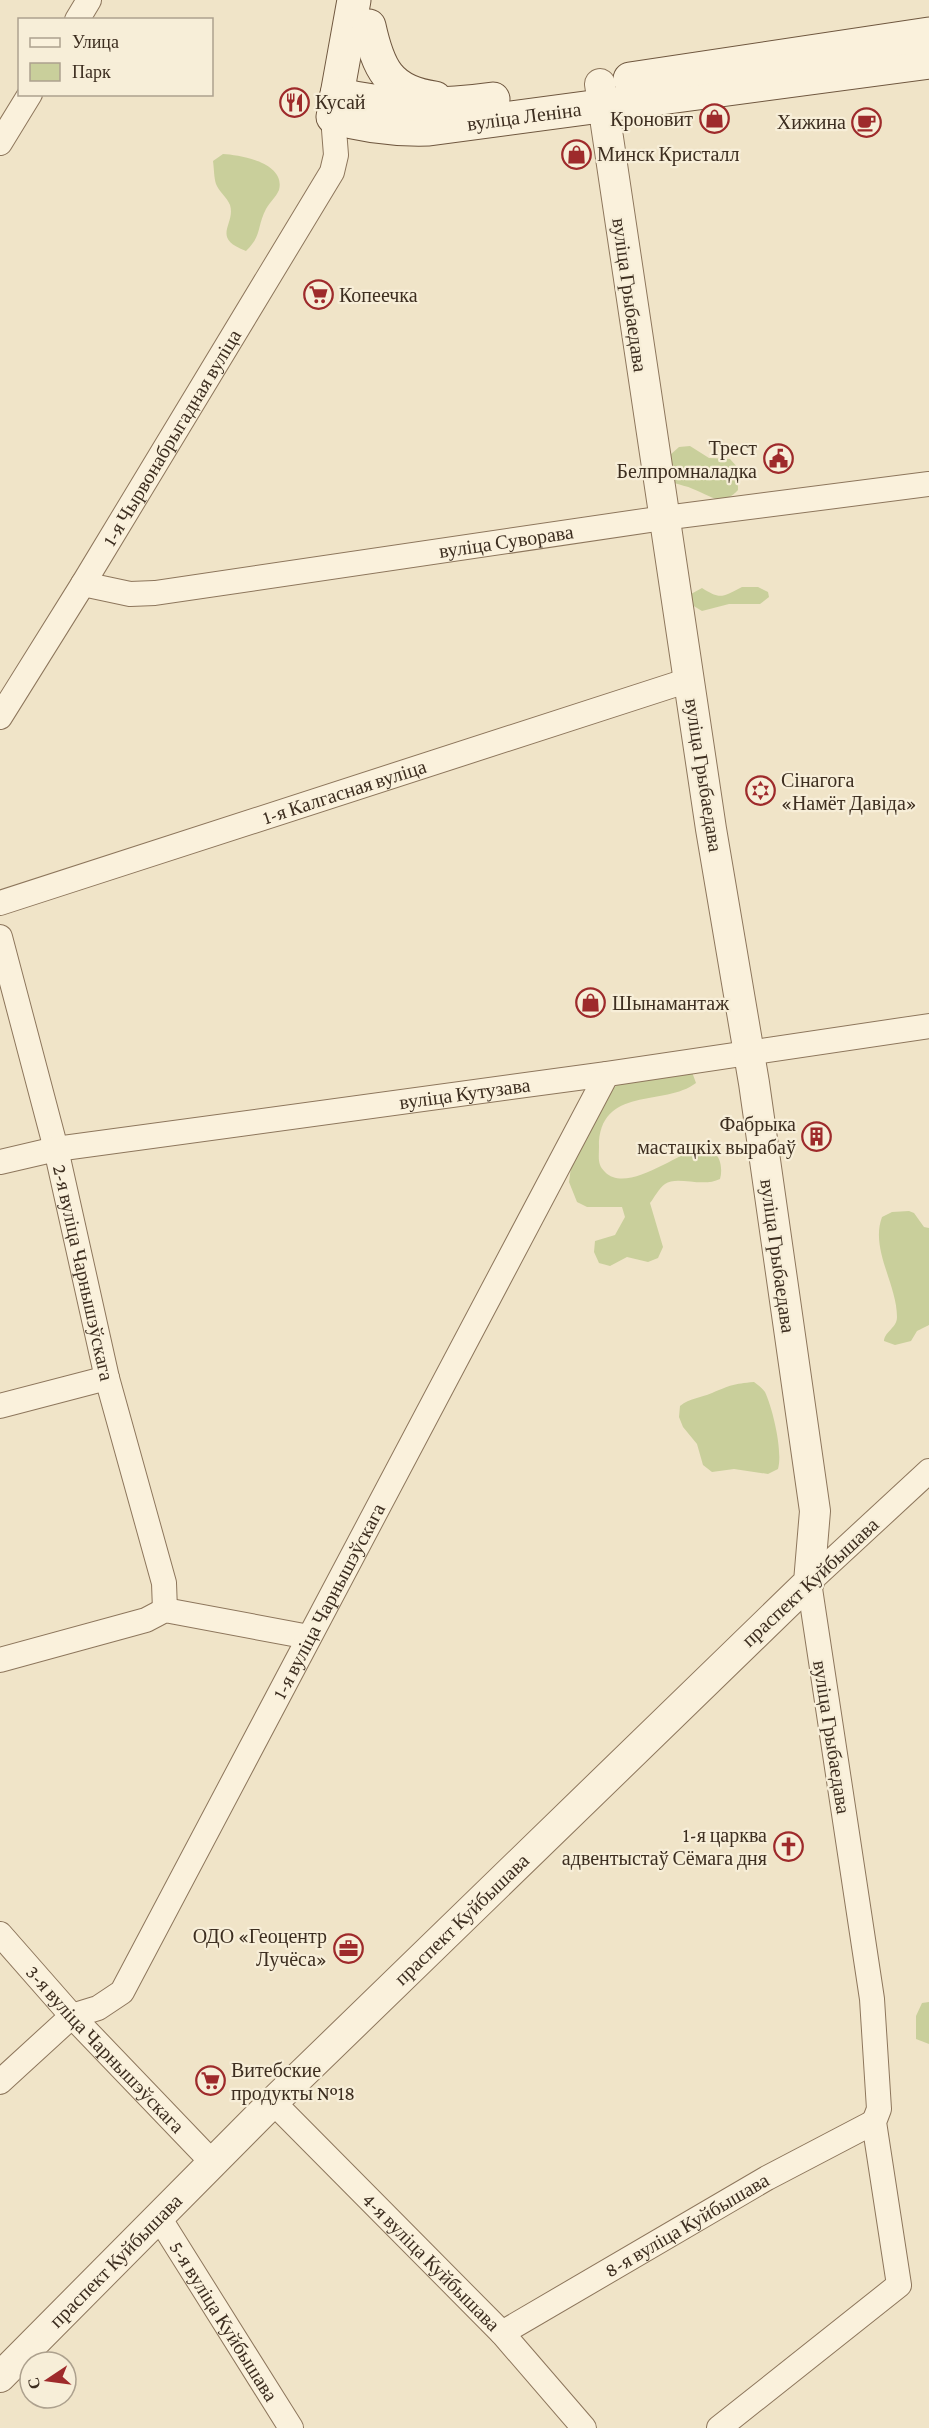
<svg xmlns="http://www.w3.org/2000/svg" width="929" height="2428" font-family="'Crimson Pro',serif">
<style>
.green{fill:#c9cf9b}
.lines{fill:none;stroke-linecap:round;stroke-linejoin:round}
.minor-casing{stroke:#8d765c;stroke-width:26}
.tertiary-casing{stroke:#8d765c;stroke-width:32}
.secondary-casing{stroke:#6f573f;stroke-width:35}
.minor{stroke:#faf1dc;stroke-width:24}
.tertiary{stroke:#faf1dc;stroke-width:30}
.secondary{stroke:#faf1dc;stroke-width:33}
.labels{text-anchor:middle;stroke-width:4.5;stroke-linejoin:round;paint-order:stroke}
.poi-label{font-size:20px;fill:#3d2e20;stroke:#f7eed8;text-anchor:start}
.street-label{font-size:20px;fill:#3d2e20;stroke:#f7eed8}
</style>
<rect width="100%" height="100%" fill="#f0e4c8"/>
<path class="green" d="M223,154C241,155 286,163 279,190C276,197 270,202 266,209C257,226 262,236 246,251C210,237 236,225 230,205C227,197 219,192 216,184C214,178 214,168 213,161Z
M690,446L709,458L730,459L738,468V490C721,508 712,496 693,489C687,486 680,485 674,483L670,455L679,447Z
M742,587H758L768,592L769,597L760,604H729L702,611L692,605L691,594L702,588C721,600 722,597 742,587Z
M692,1072L696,1083C665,1107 599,1085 599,1147C599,1157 597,1165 605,1172C627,1194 675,1154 699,1149C718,1145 724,1165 720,1179C702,1188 677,1175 665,1184C659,1188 654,1198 650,1203L663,1247L658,1258L648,1262L627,1257L610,1266L599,1263L594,1252L595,1241L615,1235L625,1217L622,1207H587L577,1202L569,1182L572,1160L600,1100L617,1085L659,1073Z
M909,1211L914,1213L924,1227L929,1228V1325L917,1331L911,1341L895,1345L884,1341C885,1331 897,1328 897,1317C897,1284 870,1249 882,1217L892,1212Z
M754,1382C758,1385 762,1388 765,1392C773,1409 783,1452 778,1469L768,1474L734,1469L712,1472L703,1465L697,1444L683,1427L679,1417L680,1406C690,1398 700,1398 712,1393C731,1385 733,1384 754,1382Z
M929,2002V2044L916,2039V2016L922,2003Z"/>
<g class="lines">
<defs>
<g id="minor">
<path d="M77,20L89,0"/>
<path d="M0,143L30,94"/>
<path id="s1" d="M83,584L130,594L155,593L664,518L929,484"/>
<path id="s2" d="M0,717L83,584L332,172L336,155L333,117"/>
<path id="s3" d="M0,903L689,680"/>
<path id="s4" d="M0,937L56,1149L107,1378L164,1583L165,1610"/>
<path id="s5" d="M0,1162L56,1149L607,1074L929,1026"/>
<path d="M0,1406L107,1378"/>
<path d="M0,1660L146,1620L165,1610L309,1637"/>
<path id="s6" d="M0,1934L72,2016L212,2162"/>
<path id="s7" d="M0,2082L72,2016L98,2008L122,1992L607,1074"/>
<path id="s8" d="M273,2102L502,2333L584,2428"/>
<path id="s9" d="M158,2216L291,2428"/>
<path id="s10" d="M502,2333L767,2178L874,2122"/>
<path d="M719,2428L899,2285L874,2122L879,2109L872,1999L809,1582L929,1471"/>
</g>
<g id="tertiary">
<path id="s11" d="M0,2377L262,2113L809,1582L815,1511L754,1083L711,829L600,84"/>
</g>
<g id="secondary">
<path id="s12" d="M354,0L333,117C366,127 395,130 429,129L929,62"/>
<path d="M369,26C378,67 388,92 435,98"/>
<path d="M630,79L929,34"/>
<path d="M337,94C388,108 442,106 493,99"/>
</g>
</defs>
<use href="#minor" class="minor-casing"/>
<use href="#tertiary" class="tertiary-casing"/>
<use href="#secondary" class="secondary-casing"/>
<use href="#minor" class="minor"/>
<use href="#tertiary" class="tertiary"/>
<use href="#secondary" class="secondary"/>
</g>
<defs>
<symbol id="restaurant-ring" viewBox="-11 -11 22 22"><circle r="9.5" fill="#f7eed8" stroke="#9e2a2b" stroke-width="1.5"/><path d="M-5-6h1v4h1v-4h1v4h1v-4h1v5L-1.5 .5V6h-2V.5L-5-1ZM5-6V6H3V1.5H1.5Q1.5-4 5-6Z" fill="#9e2a2b"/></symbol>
<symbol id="shop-ring" viewBox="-11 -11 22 22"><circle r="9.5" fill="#f7eed8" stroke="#9e2a2b" stroke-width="1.5"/><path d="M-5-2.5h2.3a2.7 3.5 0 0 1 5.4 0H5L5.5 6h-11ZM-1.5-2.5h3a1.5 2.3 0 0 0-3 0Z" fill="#9e2a2b"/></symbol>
<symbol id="cafe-ring" viewBox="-11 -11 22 22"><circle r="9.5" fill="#f7eed8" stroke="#9e2a2b" stroke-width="1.5"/><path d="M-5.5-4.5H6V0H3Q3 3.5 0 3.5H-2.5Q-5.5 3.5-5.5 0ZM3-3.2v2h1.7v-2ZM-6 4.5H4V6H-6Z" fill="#9e2a2b"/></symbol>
<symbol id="supermarket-ring" viewBox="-11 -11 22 22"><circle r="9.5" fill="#f7eed8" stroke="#9e2a2b" stroke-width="1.5"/><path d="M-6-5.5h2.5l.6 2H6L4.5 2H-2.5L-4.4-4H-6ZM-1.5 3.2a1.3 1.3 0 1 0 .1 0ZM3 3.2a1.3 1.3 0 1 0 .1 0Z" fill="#9e2a2b"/></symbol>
<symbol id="civic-ring" viewBox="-11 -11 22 22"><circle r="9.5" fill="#f7eed8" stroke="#9e2a2b" stroke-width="1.5"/><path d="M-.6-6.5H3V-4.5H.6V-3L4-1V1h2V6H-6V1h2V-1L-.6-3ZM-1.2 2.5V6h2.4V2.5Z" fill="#9e2a2b"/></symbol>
<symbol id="synagogue-ring" viewBox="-11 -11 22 22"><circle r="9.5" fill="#f7eed8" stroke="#9e2a2b" stroke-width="1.5"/><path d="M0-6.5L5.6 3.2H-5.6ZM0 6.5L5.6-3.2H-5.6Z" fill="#9e2a2b"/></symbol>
<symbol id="building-ring" viewBox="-11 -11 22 22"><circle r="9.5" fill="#f7eed8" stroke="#9e2a2b" stroke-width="1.5"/><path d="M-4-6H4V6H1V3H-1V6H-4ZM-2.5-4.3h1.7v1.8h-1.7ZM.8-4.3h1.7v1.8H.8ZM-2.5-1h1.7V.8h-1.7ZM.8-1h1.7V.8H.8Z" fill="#9e2a2b"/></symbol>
<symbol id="church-ring" viewBox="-11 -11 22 22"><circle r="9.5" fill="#f7eed8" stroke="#9e2a2b" stroke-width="1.5"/><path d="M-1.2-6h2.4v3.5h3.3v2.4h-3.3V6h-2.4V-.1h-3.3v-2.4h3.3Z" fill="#9e2a2b"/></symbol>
<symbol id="office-ring" viewBox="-11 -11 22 22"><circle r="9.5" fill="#f7eed8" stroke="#9e2a2b" stroke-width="1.5"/><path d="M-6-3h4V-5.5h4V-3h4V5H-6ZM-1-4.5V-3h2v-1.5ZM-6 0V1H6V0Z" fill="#9e2a2b"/></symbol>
</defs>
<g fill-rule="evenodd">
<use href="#restaurant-ring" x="278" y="86" width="33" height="33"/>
<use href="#shop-ring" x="698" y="102" width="33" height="33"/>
<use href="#cafe-ring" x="850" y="106" width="33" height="33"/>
<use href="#shop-ring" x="560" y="138" width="33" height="33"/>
<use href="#supermarket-ring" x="302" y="278" width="33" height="33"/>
<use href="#civic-ring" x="762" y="442" width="33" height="33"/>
<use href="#synagogue-ring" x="744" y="774" width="33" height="33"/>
<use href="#shop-ring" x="574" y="986" width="33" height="33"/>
<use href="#building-ring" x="800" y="1120" width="33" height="33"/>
<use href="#church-ring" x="772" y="1830" width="33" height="33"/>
<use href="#office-ring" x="332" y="1932" width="33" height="33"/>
<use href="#supermarket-ring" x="194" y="2064" width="33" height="33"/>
</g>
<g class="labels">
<g class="poi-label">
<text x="315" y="109">Кусай</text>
<text x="693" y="126" text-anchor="end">Кроновит</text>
<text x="846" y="129" text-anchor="end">Хижина</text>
<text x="597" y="161">Минск Кристалл</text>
<text x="339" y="302">Копеечка</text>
<text x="757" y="455" text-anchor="end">Трест<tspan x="757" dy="23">Белпромналадка</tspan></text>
<text x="781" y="787">Сінагога<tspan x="781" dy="23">«Намёт Давіда»</tspan></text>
<text x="612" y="1010">Шынамантаж</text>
<text x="796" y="1131" text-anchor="end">Фабрыка<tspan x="796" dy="23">мастацкіх вырабаў</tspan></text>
<text x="767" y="1842" text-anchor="end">1-я царква<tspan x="767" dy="23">адвентыстаў Сёмага дня</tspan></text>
<text x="327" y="1943" text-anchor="end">ОДО «Геоцентр<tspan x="327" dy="23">Лучёса»</tspan></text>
<text x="231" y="2077">Витебские<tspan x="231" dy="23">продукты №18</tspan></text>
</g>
<g class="street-label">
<text dy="7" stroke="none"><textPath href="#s12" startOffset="312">вуліца Леніна</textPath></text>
<text transform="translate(630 295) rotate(82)" y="7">вуліца Грыбаедава</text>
<text dy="7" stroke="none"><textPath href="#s2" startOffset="328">1-я Чырвонабрыгадная вуліца</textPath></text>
<text dy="7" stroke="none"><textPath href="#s1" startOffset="428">вуліца Суворава</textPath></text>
<text transform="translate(704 775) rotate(81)" y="7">вуліца Грыбаедава</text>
<text dy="7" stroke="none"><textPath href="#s3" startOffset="362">1-я Калгасная вуліца</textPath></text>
<text dy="7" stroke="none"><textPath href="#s5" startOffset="470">вуліца Кутузава</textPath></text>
<text transform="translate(778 1256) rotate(82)" y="7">вуліца Грыбаедава</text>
<text dy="7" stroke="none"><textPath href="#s4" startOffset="346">2-я вуліца Чарнышэўскага</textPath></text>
<text transform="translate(810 1582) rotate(-43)" y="7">праспект Куйбышава</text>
<text dy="7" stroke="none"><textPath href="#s7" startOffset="596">1-я вуліца Чарнышэўскага</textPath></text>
<text transform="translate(832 1737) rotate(81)" y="7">вуліца Грыбаедава</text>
<text dy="7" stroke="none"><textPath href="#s11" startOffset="650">праспект Куйбышава</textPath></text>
<text dy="7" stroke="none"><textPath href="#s6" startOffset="156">3-я вуліца Чарнышэўскага</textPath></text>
<text dy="7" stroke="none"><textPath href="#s10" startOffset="214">8-я вуліца Куйбышава</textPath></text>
<text dy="7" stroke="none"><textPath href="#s11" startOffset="164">праспект Куйбышава</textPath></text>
<text dy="7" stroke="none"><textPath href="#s8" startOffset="225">4-я вуліца Куйбышава</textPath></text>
<text dy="7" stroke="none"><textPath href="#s9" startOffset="124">5-я вуліца Куйбышава</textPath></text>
</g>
</g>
<rect x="18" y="18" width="195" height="78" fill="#f7eed8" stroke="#ada18e" stroke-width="1.5"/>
<rect x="30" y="38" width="30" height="9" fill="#faf1dc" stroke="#ada18e" stroke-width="1.5"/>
<text x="72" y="48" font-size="18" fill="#3d2e20">Улица</text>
<rect x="30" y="63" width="30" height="18" fill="#c9cf9b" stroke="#ada18e" stroke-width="1.5"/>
<text x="72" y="78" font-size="18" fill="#3d2e20">Парк</text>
<g transform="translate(48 2380) rotate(257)"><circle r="28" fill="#f7eed8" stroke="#ada18e" stroke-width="1.5"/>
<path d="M0-4.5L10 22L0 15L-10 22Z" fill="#9e2a2b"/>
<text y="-9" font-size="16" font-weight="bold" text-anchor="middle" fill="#3d2e20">С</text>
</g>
</svg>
